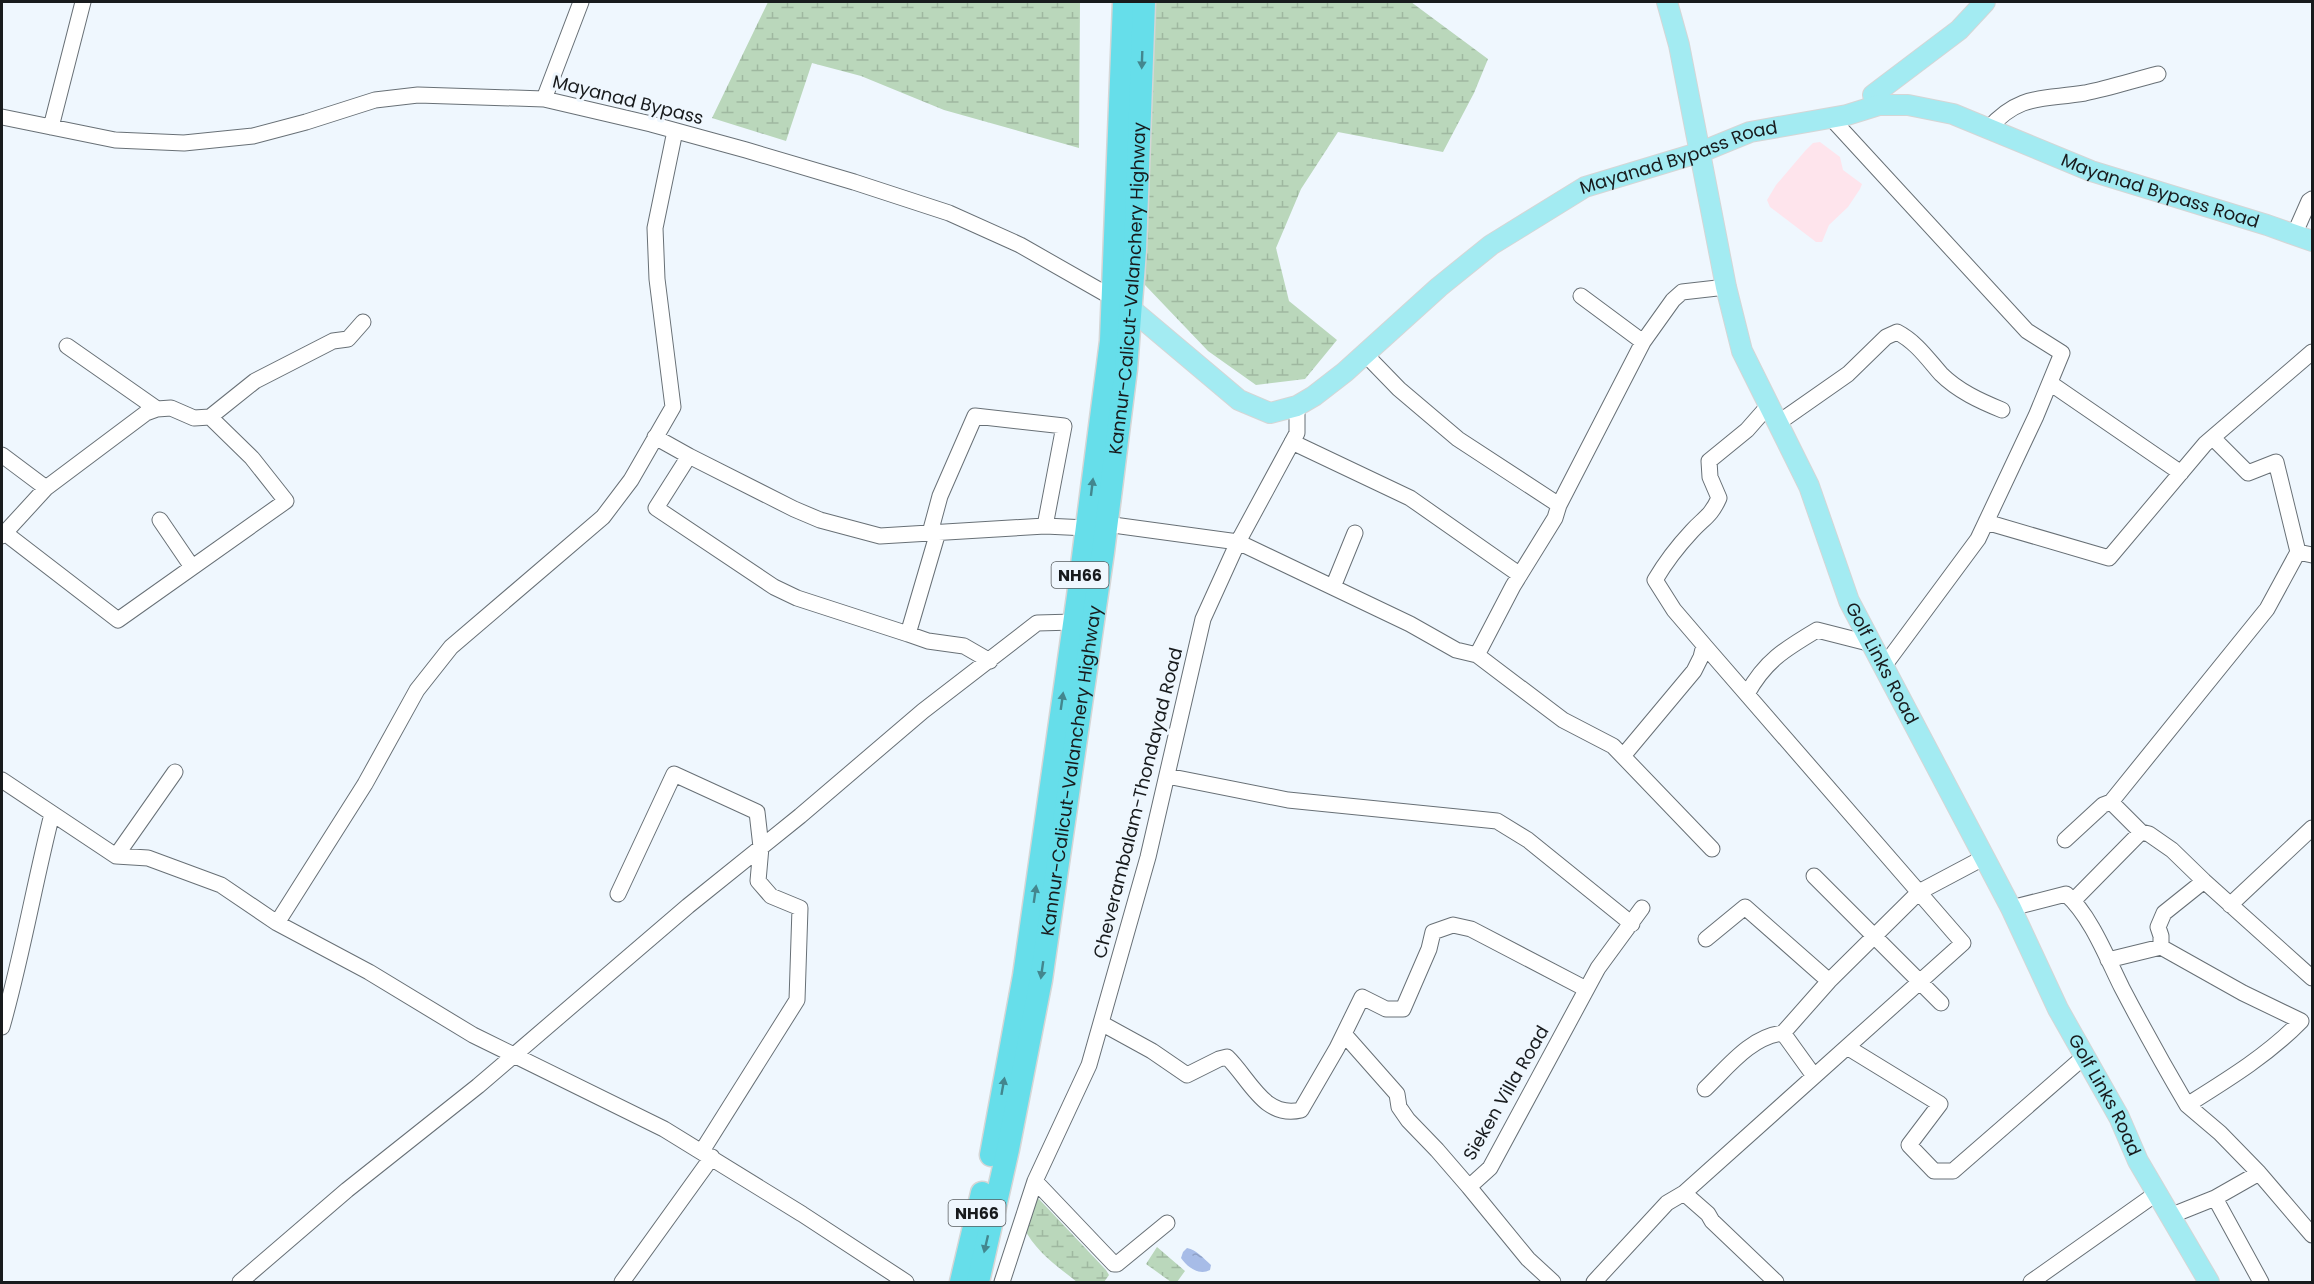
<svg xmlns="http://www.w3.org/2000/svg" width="2314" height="1284" font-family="Poppins,sans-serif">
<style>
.education{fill:#fee4ec}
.wetland{fill:url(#wetland-marsh)}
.water{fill:url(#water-ripples)}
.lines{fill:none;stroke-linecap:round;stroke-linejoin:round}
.minor-casing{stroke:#687076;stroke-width:17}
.major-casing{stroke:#d5d6d6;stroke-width:22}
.highway-casing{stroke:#d5d6d6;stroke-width:25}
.minor{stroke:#fff;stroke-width:15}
.major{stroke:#a3ebf2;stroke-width:20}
.highway{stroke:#66deea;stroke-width:22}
.oneway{fill:#43868e}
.labels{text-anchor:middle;stroke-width:6;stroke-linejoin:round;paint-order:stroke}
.shield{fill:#eff7fe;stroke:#585d60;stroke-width:1.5}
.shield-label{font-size:16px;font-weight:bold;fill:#181b1d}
.street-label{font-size:18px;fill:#181b1d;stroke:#eff7fe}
</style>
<defs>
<pattern id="wetland-marsh" width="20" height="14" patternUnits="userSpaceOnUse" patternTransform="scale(1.5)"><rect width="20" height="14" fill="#bad7bb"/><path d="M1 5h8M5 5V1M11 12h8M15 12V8" fill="none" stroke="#9fb8a0"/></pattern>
<pattern id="water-ripples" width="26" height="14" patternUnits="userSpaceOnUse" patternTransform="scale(1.5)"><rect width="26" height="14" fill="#a7bce7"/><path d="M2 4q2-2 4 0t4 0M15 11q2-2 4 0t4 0" fill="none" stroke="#8fa1c6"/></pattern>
</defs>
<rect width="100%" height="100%" fill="#eff7fe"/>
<path class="education" d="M1820,142L1840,157L1843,170L1862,184L1860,189L1848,207L1829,225L1822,242H1816L1770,207L1767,200L1776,185L1805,151L1813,143Z"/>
<path class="wetland" d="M768,2H1080L1079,148L944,110L861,76L812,63L786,141L712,118Z
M1155,2H1411L1488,59L1474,93L1443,152L1338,132L1301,189L1276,248L1289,301L1337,340L1305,379L1256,385L1208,351L1145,285Z
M1038,1198L1106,1270L1109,1275L1104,1282H1077C1058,1267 1035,1251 1024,1228Z
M1157,1247L1185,1271L1177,1282H1171L1146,1264Z"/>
<path class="water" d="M1187,1248C1197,1250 1203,1258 1211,1265L1210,1270C1199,1276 1187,1267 1181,1258L1183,1252Z"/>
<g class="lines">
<defs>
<path id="minor" d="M544,99L581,2
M2,117L115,140L184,143L253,136L306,122L375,100L418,95L544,99L651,124L746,150L854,182L949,213L1020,245L1113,298
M1831,118L2027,331L2062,353L2036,416L1978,539L1884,666
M51,127L83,2
M1988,129C2020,93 2043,100 2085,93C2110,88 2134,80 2158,74
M2294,235L2309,201L2312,199
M1581,296L1643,342
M67,346L157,409
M1365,354L1399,389L1458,439L1559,505
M2050,383L2181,473
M1778,423L1848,374L1886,337L1897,332C1916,342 1927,358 1941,374C1958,391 1980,401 2002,410
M655,437L689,456
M2213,438L2248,473L2276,462L2298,552
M1292,442L1410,498L1520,575
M2,455L46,488
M160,520L192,567
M1986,522L2109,558L2205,444L2312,352
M1106,524L1238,542L1410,624L1456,650L1477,655L1563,720L1613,746L1712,849
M938,532L908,634L797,598L774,587L656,508L689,456L794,509L820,520L880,536L1045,526L1087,528
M5,533L118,620L286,501L252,458L210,417
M930,533L940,496L975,416L1064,426L1045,526
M2,536L46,488L146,413L157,409L171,408L194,418L210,417L255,381L333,341L348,339L363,322
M1333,587L1355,533
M908,634L928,641L964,646L990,661
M1477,655L1513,586L1555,518L1559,505L1643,342L1673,300L1682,292L1726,287
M1747,694C1765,661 1785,649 1817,630L1872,644
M1623,756L1694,671L1701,657L1704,645L1674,610L1655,580C1665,563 1678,546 1692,531C1704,518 1711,516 1719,498L1710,477L1709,461L1747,430L1769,405
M1167,776L1288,800L1497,821L1528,840L1632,924
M2,780L116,856L148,858L221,885L277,923L369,972L473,1035L664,1129L802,1214L906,1282
M2111,802L2141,832L2149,834L2172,850L2204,881L2312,978
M2065,840L2103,805L2111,802L2267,609L2298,552L2312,555
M116,856L175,772
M1814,876L1941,1003
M618,894L674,774L757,812L761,847L758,881L771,896L800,908L797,1000L702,1151
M2074,900L2141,832
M2230,905L2312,828
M2011,908L2066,894C2091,916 2107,958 2122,988C2143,1028 2164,1066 2187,1105
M277,923L365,784L417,690L451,647L603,517L631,480L673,407L657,279L655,228L675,131
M1706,939L1745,907L1829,981
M2161,947V936L2158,927L2164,913L2204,881
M2108,960L2161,947L2243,993L2301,1021C2268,1055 2227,1080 2187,1105L2220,1133L2259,1173L2215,1198L2170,1216
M1101,1023L1152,1051L1187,1075L1219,1059L1227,1057C1250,1079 1264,1119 1301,1110L1337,1048L1362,997L1386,1009H1403L1429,949L1433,932L1453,925L1471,929L1586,989
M2,1027C22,957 34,885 52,814
M1344,1034L1397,1094L1399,1107L1408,1120L1437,1150L1469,1187L1490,1168L1598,968L1642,908
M1847,1047L1940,1104L1909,1145L1934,1171H1953L2085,1056
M1814,1076L1783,1033L1829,981L1919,892L1985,857
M1705,1089C1728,1067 1750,1037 1783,1033
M2259,1173L2312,1235
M1035,1181L1114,1264H1117L1167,1223
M1469,1187L1528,1259L1553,1282
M1684,1193L1963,943L1704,645
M2215,1198L2261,1282
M240,1282L347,1190L478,1086L688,906L800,816L923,711L1037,623L1074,622
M622,1282L712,1157
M1002,1282L1035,1181L1089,1065L1148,857L1203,619L1238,542L1297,433V406
M1594,1282L1667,1203L1684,1193L1708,1214L1712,1221L1776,1282
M2031,1282L2157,1193"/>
<g id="major">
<path id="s1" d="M1667,2L1679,45L1726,287L1742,351L1809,486L1849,601L2011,908L2058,1009L2119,1117L2138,1161L2209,1282"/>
<path d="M1873,95L1959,30L1985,2"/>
<path id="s2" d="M1131,309L1239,400L1270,413L1297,406L1314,396L1345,372L1439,287L1491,245L1585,187L1701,152L1750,132L1847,115L1879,105H1908L1953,114L2091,171L2267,225L2312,241"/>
</g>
<g id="highway">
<path d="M991,1155L1024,976L1078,596L1111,341L1124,2"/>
<path d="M961,1282L982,1193"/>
<path id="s3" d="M978,1282L1008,1149L1041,980L1103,552L1126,369L1135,250L1144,2"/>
</g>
</defs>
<use href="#minor" class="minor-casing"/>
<use href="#major" class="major-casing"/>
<use href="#highway" class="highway-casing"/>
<use href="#minor" class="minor"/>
<use href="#major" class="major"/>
<use href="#highway" class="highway"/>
</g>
<defs><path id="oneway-solid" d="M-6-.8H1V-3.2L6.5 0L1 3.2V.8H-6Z" transform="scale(1.5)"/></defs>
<g class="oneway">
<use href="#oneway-solid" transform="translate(1142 60) rotate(92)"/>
<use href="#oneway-solid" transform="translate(1092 487) rotate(-83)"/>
<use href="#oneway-solid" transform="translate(1062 701) rotate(-82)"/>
<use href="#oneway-solid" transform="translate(1035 894) rotate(-82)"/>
<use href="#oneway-solid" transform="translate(1042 970) rotate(98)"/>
<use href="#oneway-solid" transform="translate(1003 1086) rotate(-80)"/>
<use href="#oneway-solid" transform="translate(986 1244) rotate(103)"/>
</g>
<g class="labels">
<g class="shield">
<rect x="1051.5" y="562" width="57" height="26" rx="4.5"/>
<rect x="948.5" y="1200" width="57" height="26" rx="4.5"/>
</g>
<g class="shield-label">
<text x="1080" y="581">NH66</text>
<text x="977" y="1219">NH66</text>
</g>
<g class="street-label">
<text transform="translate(628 100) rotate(14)" y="6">Mayanad Bypass</text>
<text dy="6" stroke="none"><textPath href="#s2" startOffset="664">Mayanad Bypass Road</textPath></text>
<text dy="6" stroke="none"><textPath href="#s2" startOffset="1168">Mayanad Bypass Road</textPath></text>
<text dy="6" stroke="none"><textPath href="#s3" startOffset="1006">Kannur-Calicut-Valanchery Highway</textPath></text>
<text dy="6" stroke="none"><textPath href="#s1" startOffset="700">Golf Links Road</textPath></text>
<text dy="6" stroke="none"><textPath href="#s3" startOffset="520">Kannur-Calicut-Valanchery Highway</textPath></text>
<text transform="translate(1138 803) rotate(-76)" y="6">Cheverambalam-Thondayad Road</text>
<text transform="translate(1506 1093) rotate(-60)" y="6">Sieken Villa Road</text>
<text dy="6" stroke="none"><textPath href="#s1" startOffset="1186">Golf Links Road</textPath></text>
</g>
</g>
<rect width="2314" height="1284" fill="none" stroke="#181b1d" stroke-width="6"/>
</svg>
